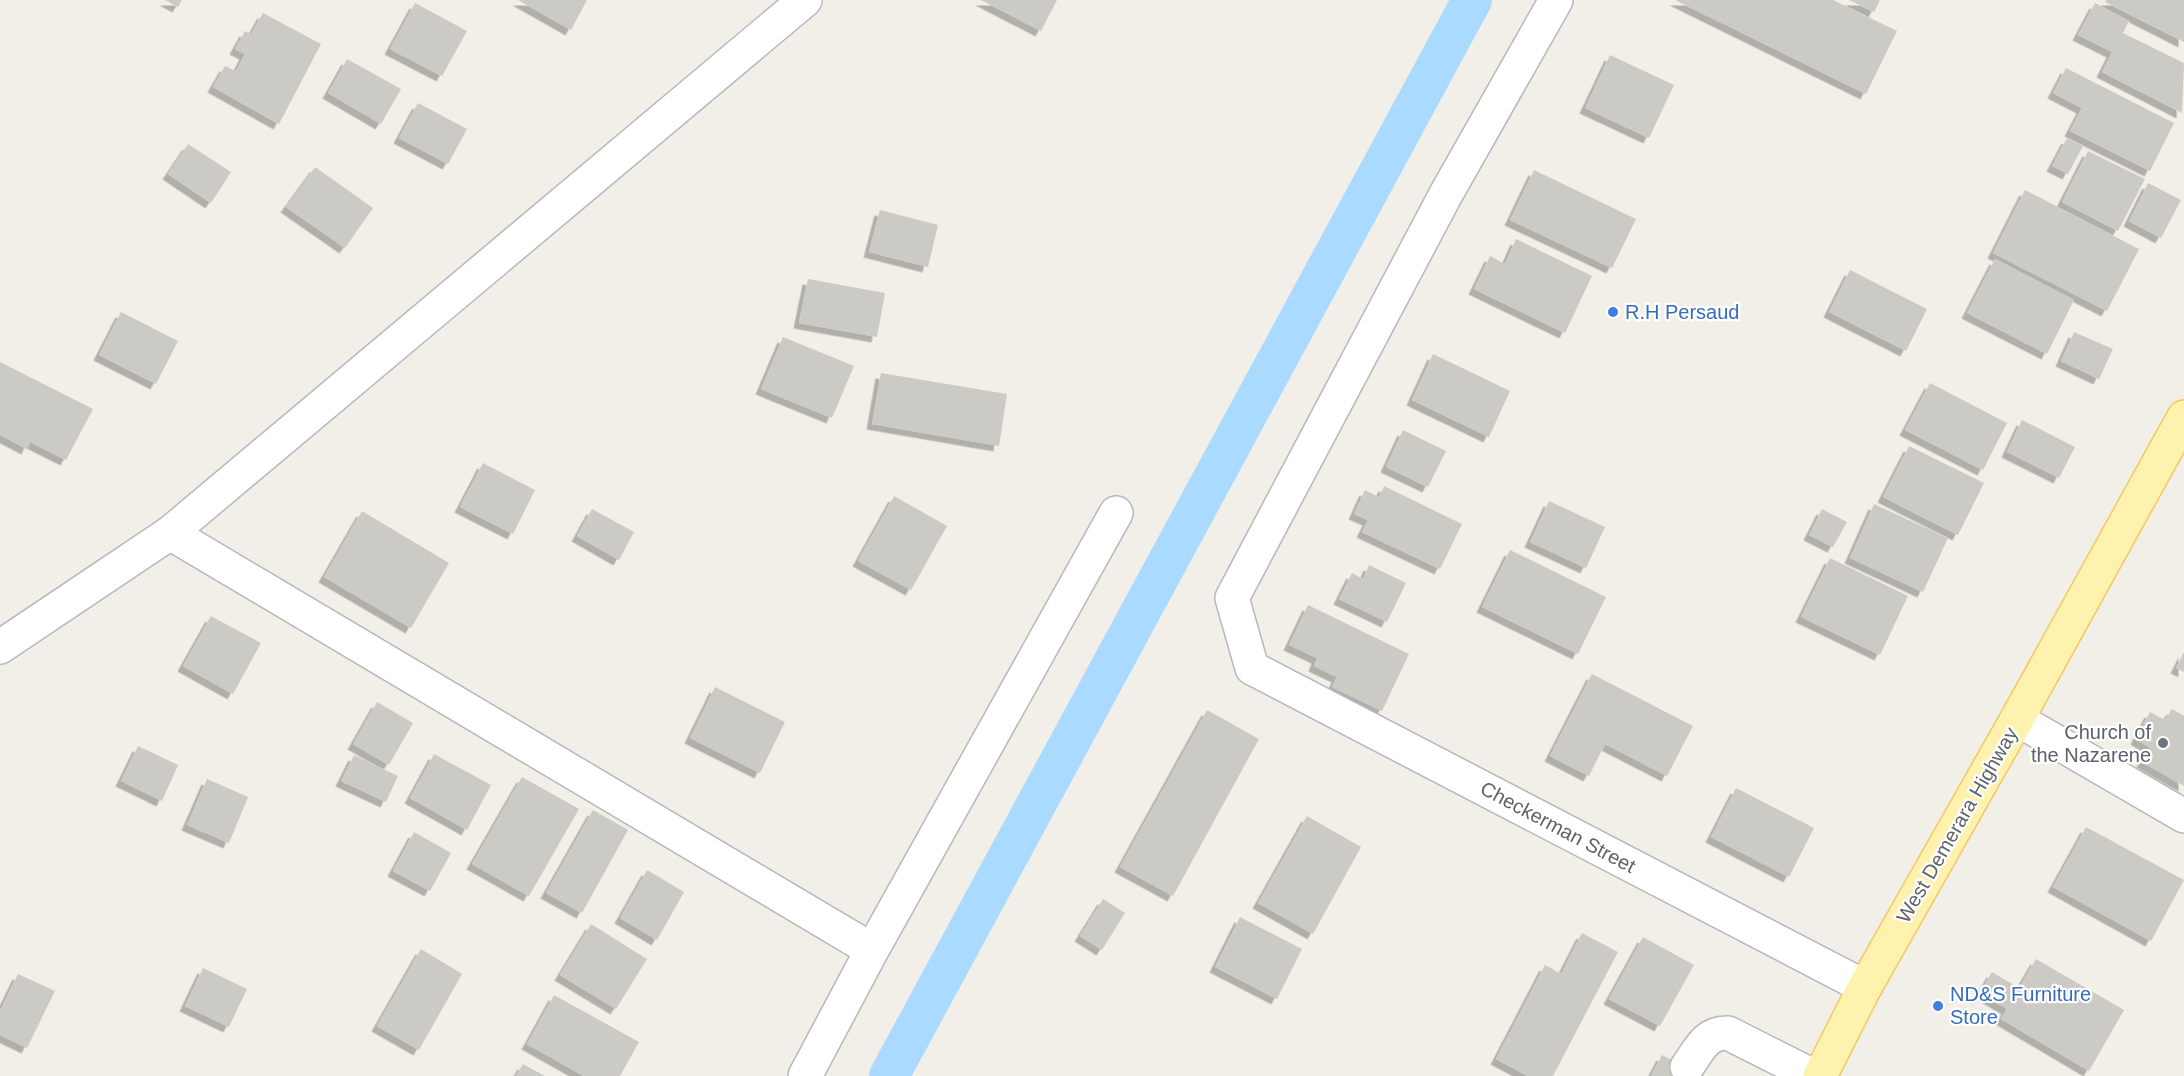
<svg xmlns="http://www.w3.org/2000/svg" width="2184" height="1076" font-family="Arial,sans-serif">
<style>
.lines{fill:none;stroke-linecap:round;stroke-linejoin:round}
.canal{stroke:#aadaff;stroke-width:40}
.building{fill:#cccac5;filter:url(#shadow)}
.minor-casing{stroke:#b5b8bc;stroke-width:36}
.major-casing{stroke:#f2c960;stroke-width:36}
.minor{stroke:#fff;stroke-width:33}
.major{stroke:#fff2af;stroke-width:33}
.shop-dot{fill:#3f7fe0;stroke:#fff;stroke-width:2}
.worship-dot{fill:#6b7280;stroke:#fff;stroke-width:2}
.labels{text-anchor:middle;stroke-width:4.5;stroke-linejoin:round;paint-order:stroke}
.shop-label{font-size:20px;fill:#366cbe;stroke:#fff;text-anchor:start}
.worship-label{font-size:20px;fill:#5b616d;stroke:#fff;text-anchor:end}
.street-label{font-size:20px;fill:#5f6368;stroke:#fff}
</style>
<defs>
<filter id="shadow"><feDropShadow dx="-5.5" dy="5.5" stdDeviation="0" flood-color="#0004"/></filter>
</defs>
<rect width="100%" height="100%" fill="#f1efe8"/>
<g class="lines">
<path class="canal" d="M889,1076L1472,0"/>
</g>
<path class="building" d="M165,0H182L178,7Z
M518,0H587L571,30Z
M981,0H1057L1041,31Z
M1675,0H1833L1897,31L1866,94Z
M1849,0H1880L1874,12Z
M2106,0H2184V42L2105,2Z
M415,3L467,31L442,76L390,49Z
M2095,3L2129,21L2123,33L2184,63L2182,113L2102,72L2112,52L2078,35Z
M263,13L321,44L279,124L213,87L225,66L236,71L245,54L235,49L245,31L251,34Z
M1610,55L1674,85L1649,138L1585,108Z
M347,59L401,89L381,124L328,93Z
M2066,68L2174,123L2150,171L2070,131L2082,108L2053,93Z
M418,103L467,129L448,164L399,138Z
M2067,138L2083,146L2068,174L2052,166Z
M188,144L231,172L211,203L168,174Z
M2088,151L2145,179L2118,231L2062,202Z
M315,167L373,208L345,248L286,207Z
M1534,170L1636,219L1612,268L1510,220Z
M2148,183L2181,200L2161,238L2129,221Z
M2025,190L2139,249L2107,311L1993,253Z
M880,210L938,225L928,267L869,252Z
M1516,239L1592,276L1565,333L1474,289L1490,256L1505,264Z
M1995,259L2074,300L2047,354L1967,313Z
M1850,270L1927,309L1906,351L1829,312Z
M808,279L885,293L877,337L799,323Z
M121,312L178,341L156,384L99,355Z
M2074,332L2113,349L2099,379L2061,361Z
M783,337L854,366L832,418L761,389Z
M1433,354L1510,391L1489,437L1412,400Z
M0,362L93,409L66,460L30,442L27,449L0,435Z
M881,373L1007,394L999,446L872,424Z
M1930,383L2007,423L1983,470L1905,430Z
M2022,420L2075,447L2059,478L2007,452Z
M1403,430L1446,451L1428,487L1386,467Z
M1909,446L1984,483L1958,535L1883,497Z
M483,463L535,490L513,534L460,507Z
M1384,486L1462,524L1440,569L1362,532L1368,520L1354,514L1365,490L1379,497Z
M894,496L947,526L911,590L858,561Z
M1549,501L1605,527L1586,568L1530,542Z
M1874,504L1948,538L1923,592L1850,558Z
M592,509L634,532L619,560L577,536Z
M1822,509L1847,522L1833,547L1809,535Z
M362,511L449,563L411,628L324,577Z
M1510,550L1606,597L1578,654L1482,607Z
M1830,558L1908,596L1880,655L1801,617Z
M1369,565L1406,583L1387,622L1339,599L1352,573L1363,579Z
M1308,605L1409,654L1382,711L1332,687L1337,677L1314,666L1317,658L1289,645Z
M211,616L261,643L233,694L183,666Z
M2184,652V672L2176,668Z
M1592,674L1693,726L1667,776L1605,744L1589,776L1550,756Z
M715,687L785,722L760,773L690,738Z
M377,702L413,723L389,765L353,744Z
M2172,709L2184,716V786L2142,762L2150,748L2136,739L2150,712L2165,720Z
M1207,710L1259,739L1173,896L1120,867Z
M138,746L178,765L162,801L121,781Z
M434,754L491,785L467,830L410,798Z
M354,755L398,776L386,802L341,781Z
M522,777L579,809L529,896L472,864Z
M207,779L248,797L229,843L187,825Z
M1736,788L1814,828L1789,877L1711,837Z
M593,810L628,830L582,913L546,893Z
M1307,816L1361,847L1313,934L1258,903Z
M2086,827L2184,880L2151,941L2053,887Z
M414,832L451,853L430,891L393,871Z
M647,870L684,892L657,940L620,918Z
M1103,899L1125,913L1102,950L1080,936Z
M1240,917L1302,949L1277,999L1215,967Z
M591,924L647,959L616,1009L560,975Z
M1582,933L1618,952L1553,1076H1528L1496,1059L1545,965L1561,974Z
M1643,937L1694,965L1660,1026L1609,999Z
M421,949L462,974L419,1050L377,1026Z
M2036,959L2124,1010L2089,1071L2001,1019L2007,1009L1980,993L1992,972L2019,988Z
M203,968L247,989L229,1027L185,1006Z
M18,974L55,991L27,1048L0,1035V1011Z
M554,995L639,1042L620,1076H584L527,1044Z
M1662,1055L1704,1076H1651Z
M523,1064L545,1076H516Z"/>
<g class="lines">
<defs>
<path id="minor" d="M1556,0L1446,194L1232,598L1252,668L1865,987
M170,533L872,950
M0,647L170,533L805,0
M2017,719L2184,816
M1687,1067C1699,1050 1706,1032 1728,1033L1813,1076
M805,1076L872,950L1116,513"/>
<path id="major" d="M1820,1076L1865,987L2017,719L2184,417"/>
</defs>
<use href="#minor" class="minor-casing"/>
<use href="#major" class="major-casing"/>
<use href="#minor" class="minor"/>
<use href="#major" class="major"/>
</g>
<g class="shop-dot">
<circle cx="1613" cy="312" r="6"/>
<circle cx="1938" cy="1006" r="6"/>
</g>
<circle class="worship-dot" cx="2163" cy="743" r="6"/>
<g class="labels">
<g class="shop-label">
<text x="1625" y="319">R.H Persaud</text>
<text x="1950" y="1001">ND&amp;S Furniture<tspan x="1950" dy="23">Store</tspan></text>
</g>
<g class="worship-label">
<text x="2151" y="739">Church of<tspan x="2151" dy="23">the Nazarene</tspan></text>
</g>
<g class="street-label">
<text transform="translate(1957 825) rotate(-60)" y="7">West Demerara Highway</text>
<text transform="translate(1558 827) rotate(28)" y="7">Checkerman Street</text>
</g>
</g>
</svg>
